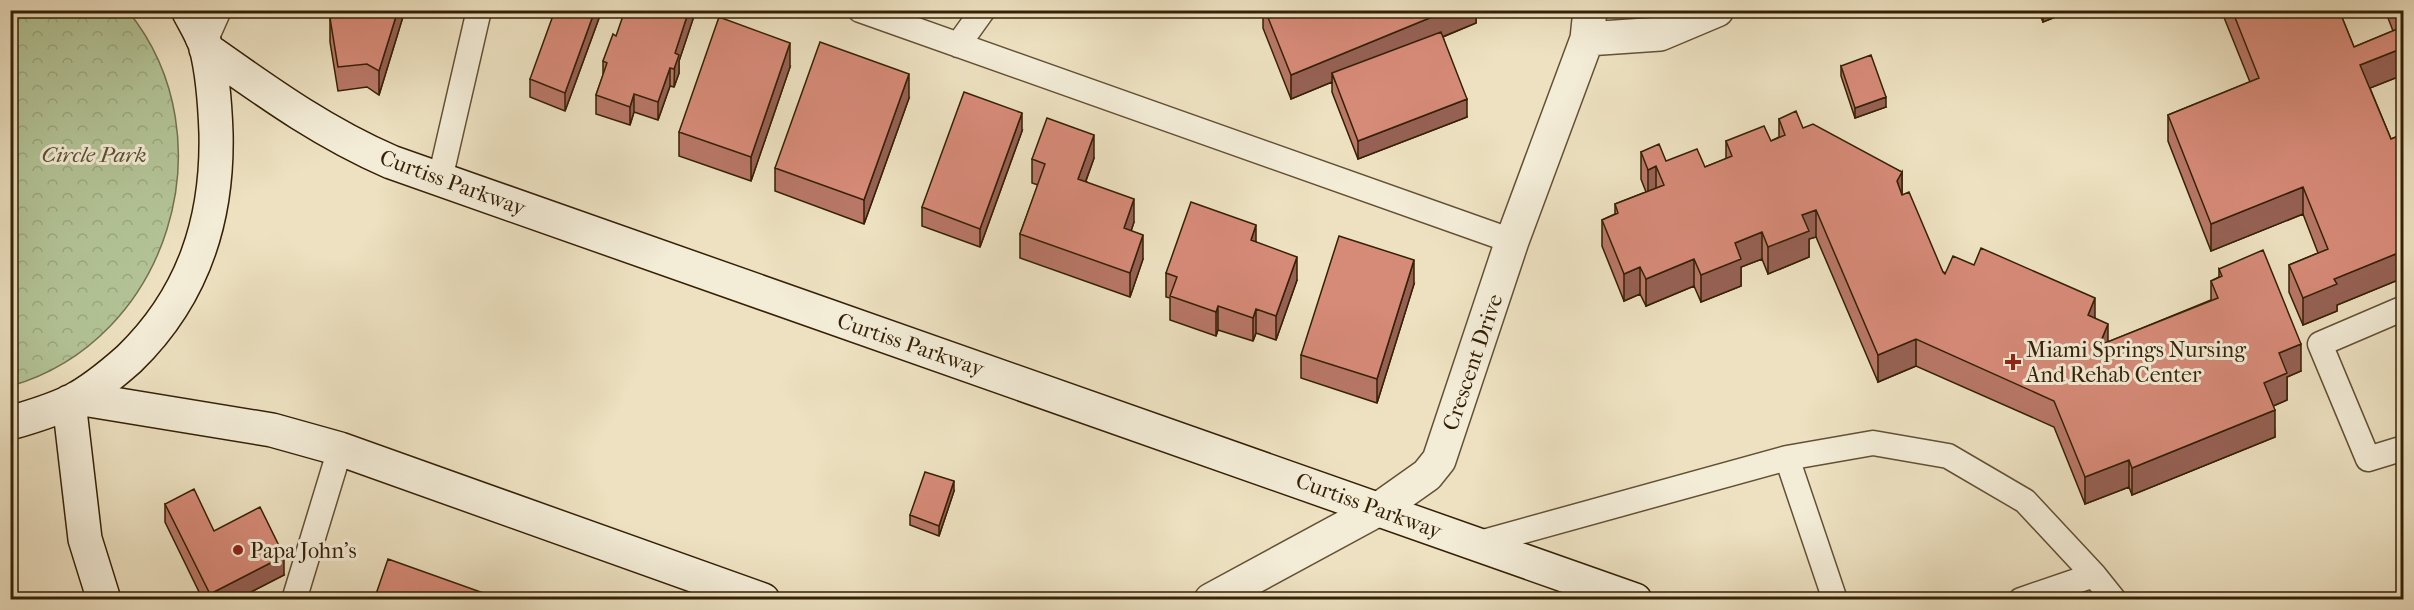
<svg xmlns="http://www.w3.org/2000/svg" width="2414" height="610" font-family="'IM FELL French Canon',serif">
<style>
.forest{fill:url(#forest-crowns);stroke:#74724e;stroke-width:1.5}
.lines{fill:none;stroke-linecap:round;stroke-linejoin:round}
.lane-casing{stroke:#635134;stroke-width:27}
.street-casing{stroke:#635134;stroke-width:36}
.secondary-casing{stroke:#352105;stroke-width:36}
.lane{stroke:#f3ecd7;stroke-width:24}
.street{stroke:#f3ecd7;stroke-width:33}
.secondary{stroke:#f3ecd7;stroke-width:33}
.wall{fill:#b87767;stroke:#352105;stroke-width:1.5}
.shaded-wall{fill:#966154;stroke:#352105;stroke-width:1.5}
.building{fill:#d68a78;stroke:#352105;stroke-width:1.5}
.poi-dot{fill:#8f2418;stroke:#f3ecd7;stroke-width:2}
.labels{text-anchor:middle;stroke-width:6;stroke-linejoin:round;paint-order:stroke}
.park-label{font-size:22px;font-style:italic;fill:#5b5231;stroke:#f3ecd7}
.street-label{font-size:22px;fill:#352105;stroke:#f3ecd7}
.poi-label{font-size:22px;fill:#352105;stroke:#f3ecd7;text-anchor:start}
</style>
<defs>
<pattern id="forest-crowns" width="20" height="18" patternUnits="userSpaceOnUse" patternTransform="scale(1.5)"><rect width="20" height="18" fill="#b3c497"/><path d="M2 6a3 3 0 1 1 6 0M12 15a3 3 0 1 1 6 0" fill="none" stroke="#9ba881"/></pattern>
</defs>
<rect width="100%" height="100%" fill="#ede1c1"/>
<filter id="stains"><feTurbulence type="fractalNoise" baseFrequency=".00333" numOctaves="4"/><feColorMatrix values="0 0 0 0 .2 0 0 0 0 .09 0 0 0 0 .02 0 0 0 .5 -.17"/></filter>
<radialGradient id="worn" r=".72"><stop offset=".6" stop-color="#630" stop-opacity="0"/><stop offset="1" stop-color="#630" stop-opacity=".3"/></radialGradient>
<path class="forest" d="M11,10L128,11C231,138 168,341 11,386Z"/>
<g class="lines">
<defs>
<path id="lane" d="M860,10L1512,241
M958,45L983,10
M440,179L479,10
M2404,308L2320,344L2368,459L2404,448
M1787,458L1835,600
M1476,544L1787,458L1873,443L1948,456L2025,501L2094,575L2114,600
M294,600L340,449
M2021,600L2094,575"/>
<path id="street" d="M202,37L214,10
M1587,39L1660,34L1717,10
M1211,600L1379,509L1427,475L1439,460L1512,241L1587,39L1590,10"/>
<path id="secondary" d="M206,49C267,92 322,132 391,162L1635,600
M77,398L272,430L340,449L763,600
M69,402L85,539L104,600
M10,423C31,417 51,411 70,402C92,391 111,375 129,359C193,297 218,221 216,133C215,105 213,74 206,47C202,34 194,22 188,10"/>
</defs>
<use href="#lane" class="lane-casing"/>
<use href="#street" class="street-casing"/>
<use href="#secondary" class="secondary-casing"/>
<use href="#lane" class="lane"/>
<use href="#street" class="street"/>
<use href="#secondary" class="secondary"/>
</g>
<path class="wall" d="M335,10H405L379,95L367,87L338,91L330,42V18L336,17Z
M602,10L565,111L530,97V79Z
M693,10V19L679,61V73L674,87L670,86L658,120L634,112L630,125L596,114V95L603,75V61L616,36Z
M1263,10H1476V23L1443,37L1467,117L1358,159L1332,92V82L1291,99L1263,28Z
M2038,10H2073L2043,22Z
M2221,10H2339L2354,47L2393,31L2385,10H2403V75L2370,88L2391,139L2403,134V278L2337,305V311L2303,325L2289,292V265L2318,253L2303,214L2211,251L2168,141V115L2250,82Z
M1841,66L1886,107L1855,118L1841,76Z
M790,67L751,181L679,156V132Z
M909,98L864,224L775,191V168Z
M1779,119L1803,128L1902,172V195L1943,272L2095,318L2108,342L2211,300V281L2219,277V269L2301,371L2287,377V400L2273,406L2275,437L2132,495L2129,487L2085,504L2054,427L1916,366L1878,382L1816,237L1809,239V257L1768,274L1762,259L1741,267V286L1701,302L1694,286L1646,306L1640,294L1624,301L1602,246V220L1615,214V204L1646,192L1641,179V152L1666,161L1705,167L1726,159V141H1771L1779,137Z
M1022,131L980,247L922,226V207Z
M1094,158L1086,181L1134,222L1131,231L1143,259L1130,297L1020,258V234L1038,185L1032,183V159Z
M1256,242L1297,280L1276,340L1256,333L1253,341L1218,330L1216,336L1170,320V298L1166,297V273Z
M1414,284L1377,403L1301,378V355Z
M954,491L939,536L910,525V515Z
M165,504L214,531L284,575L235,600H203L165,522Z"/>
<path class="shaded-wall" d="M398,10H405L379,95V71Z
M595,10H602L565,111V93Z
M689,10H693V19L679,61V73L674,87L675,53Z
M1449,10H1476V23L1335,81L1332,73V82L1291,99V75Z
M2046,10H2073L2043,22V12Z
M790,43V67L751,181V157Z
M2403,48V75L2360,92V65Z
M670,68V86L658,120V102Z
M909,74V98L864,224V200Z
M634,94V112L630,125V107Z
M1886,97V107L1855,118V108Z
M1467,99V117L1358,159V141Z
M1022,113V131L980,247V229Z
M1094,135V158L1078,202V179Z
M1656,166V193L1648,197V170Z
M1902,172V198L1897,181Z
M2303,187V214L2211,251V224Z
M1134,199V222L1124,252V228Z
M1816,210V237L1809,239V257L1768,274V247L1802,215Z
M1256,225V248L1251,240Z
M1762,232V259L1741,267V286L1701,302V275L1735,243Z
M1143,235V259L1130,297V273Z
M2403,251V278L2337,305V311L2303,325V298L2334,279Z
M1297,257V280L1276,340V316Z
M1694,259V286L1646,306V279Z
M1414,260V284L1377,403V379Z
M1640,267V294L1624,301V274Z
M2095,298V325L2088,315Z
M1218,306V330L1216,336V312Z
M1256,309V333L1253,341V318Z
M2108,324V351L2101,341Z
M1916,339V366L1878,382V355Z
M2301,344V371L2287,377V400L2264,410V383L2279,353Z
M2275,410V437L2132,495V468Z
M2129,460V487L2085,504V477Z
M954,481V491L939,536V526Z
M284,556V575L235,600H210V594Z"/>
<path class="building" d="M338,10H398L379,71L367,64L338,67L330,18L339,16Z
M555,10H595L565,93L530,79Z
M625,10H689L675,53L679,55L674,69L670,68L658,102L634,94L630,107L596,95L607,63L603,61L613,34L616,36Z
M1265,10H1449L1291,75Z
M2232,10H2339L2354,47L2402,27L2396,10H2403V48L2360,65L2391,139L2403,134V251L2334,279L2337,284L2303,298L2289,265L2328,249L2303,187L2211,224L2168,115L2259,78Z
M719,17L790,43L751,157L679,132Z
M1441,32L1467,99L1358,141L1332,73Z
M820,42L909,74L864,200L775,168Z
M1871,55L1886,97L1855,108L1841,66Z
M964,92L1022,113L980,229L922,207Z
M1796,111L1803,128L1813,124L1902,172L1897,181L1902,195L1909,192L1943,272L1945,274L1953,256L1974,265L1981,248L2095,298L2088,315L2108,324L2101,341L2105,343L2218,298L2211,281L2222,276L2219,269L2263,250L2301,344L2279,353L2287,373L2264,383L2275,410L2132,468L2129,460L2085,477L2054,401L1916,339L1878,355L1816,210L1802,215L1809,231L1768,247L1762,232L1735,243L1741,259L1701,275L1694,259L1646,279L1640,267L1624,274L1602,220L1618,213L1615,204L1664,185L1656,166L1648,170L1641,152L1659,144L1666,161L1697,149L1705,167L1732,156L1726,141L1764,126L1771,141L1785,135L1779,119Z
M1047,118L1094,135L1078,179L1134,199L1124,228L1143,235L1130,273L1020,234L1045,164L1032,159Z
M1191,202L1256,225L1251,240L1297,257L1276,316L1256,309L1253,318L1218,306L1216,312L1170,296L1177,277L1166,273Z
M1339,236L1414,260L1377,379L1301,355Z
M925,472L954,481L939,526L910,515Z
M194,489L214,531L260,507L284,556L210,594L165,504Z
M388,559L503,600H374Z"/>
<g class="poi-dot">
<path d="M2010 353h6v6h6v6h-6v6h-6v-6h-6v-6h6z"/>
<circle cx="238" cy="550" r="6"/>
</g>
<g class="labels">
<g class="park-label">
<text x="94" y="162">Circle Park</text>
</g>
<g class="street-label">
<text transform="translate(453 182) rotate(20)" y="8">Curtiss Parkway</text>
<text transform="translate(911 344) rotate(19)" y="8">Curtiss Parkway</text>
<text transform="translate(1472 362) rotate(-71)" y="8">Crescent Drive</text>
<text transform="translate(1369 505) rotate(20)" y="8">Curtiss Parkway</text>
</g>
<g class="poi-label">
<text x="2026" y="357">Miami Springs Nursing<tspan x="2026" dy="25">And Rehab Center</tspan></text>
<text x="250" y="558">Papa John's</text>
</g>
</g>
<rect width="2414" height="610" fill="none" stroke="#ede1c1" stroke-width="36"/>
<rect x="12" y="12" width="2390" height="586" fill="none" stroke="#352105" stroke-width="3"/>
<rect x="18" y="18" width="2378" height="574" fill="none" stroke="#352105" stroke-width="1.5"/>
<rect width="100%" height="100%" filter="url(#stains)"/>
<rect width="100%" height="100%" fill="url(#worn)"/>
</svg>
